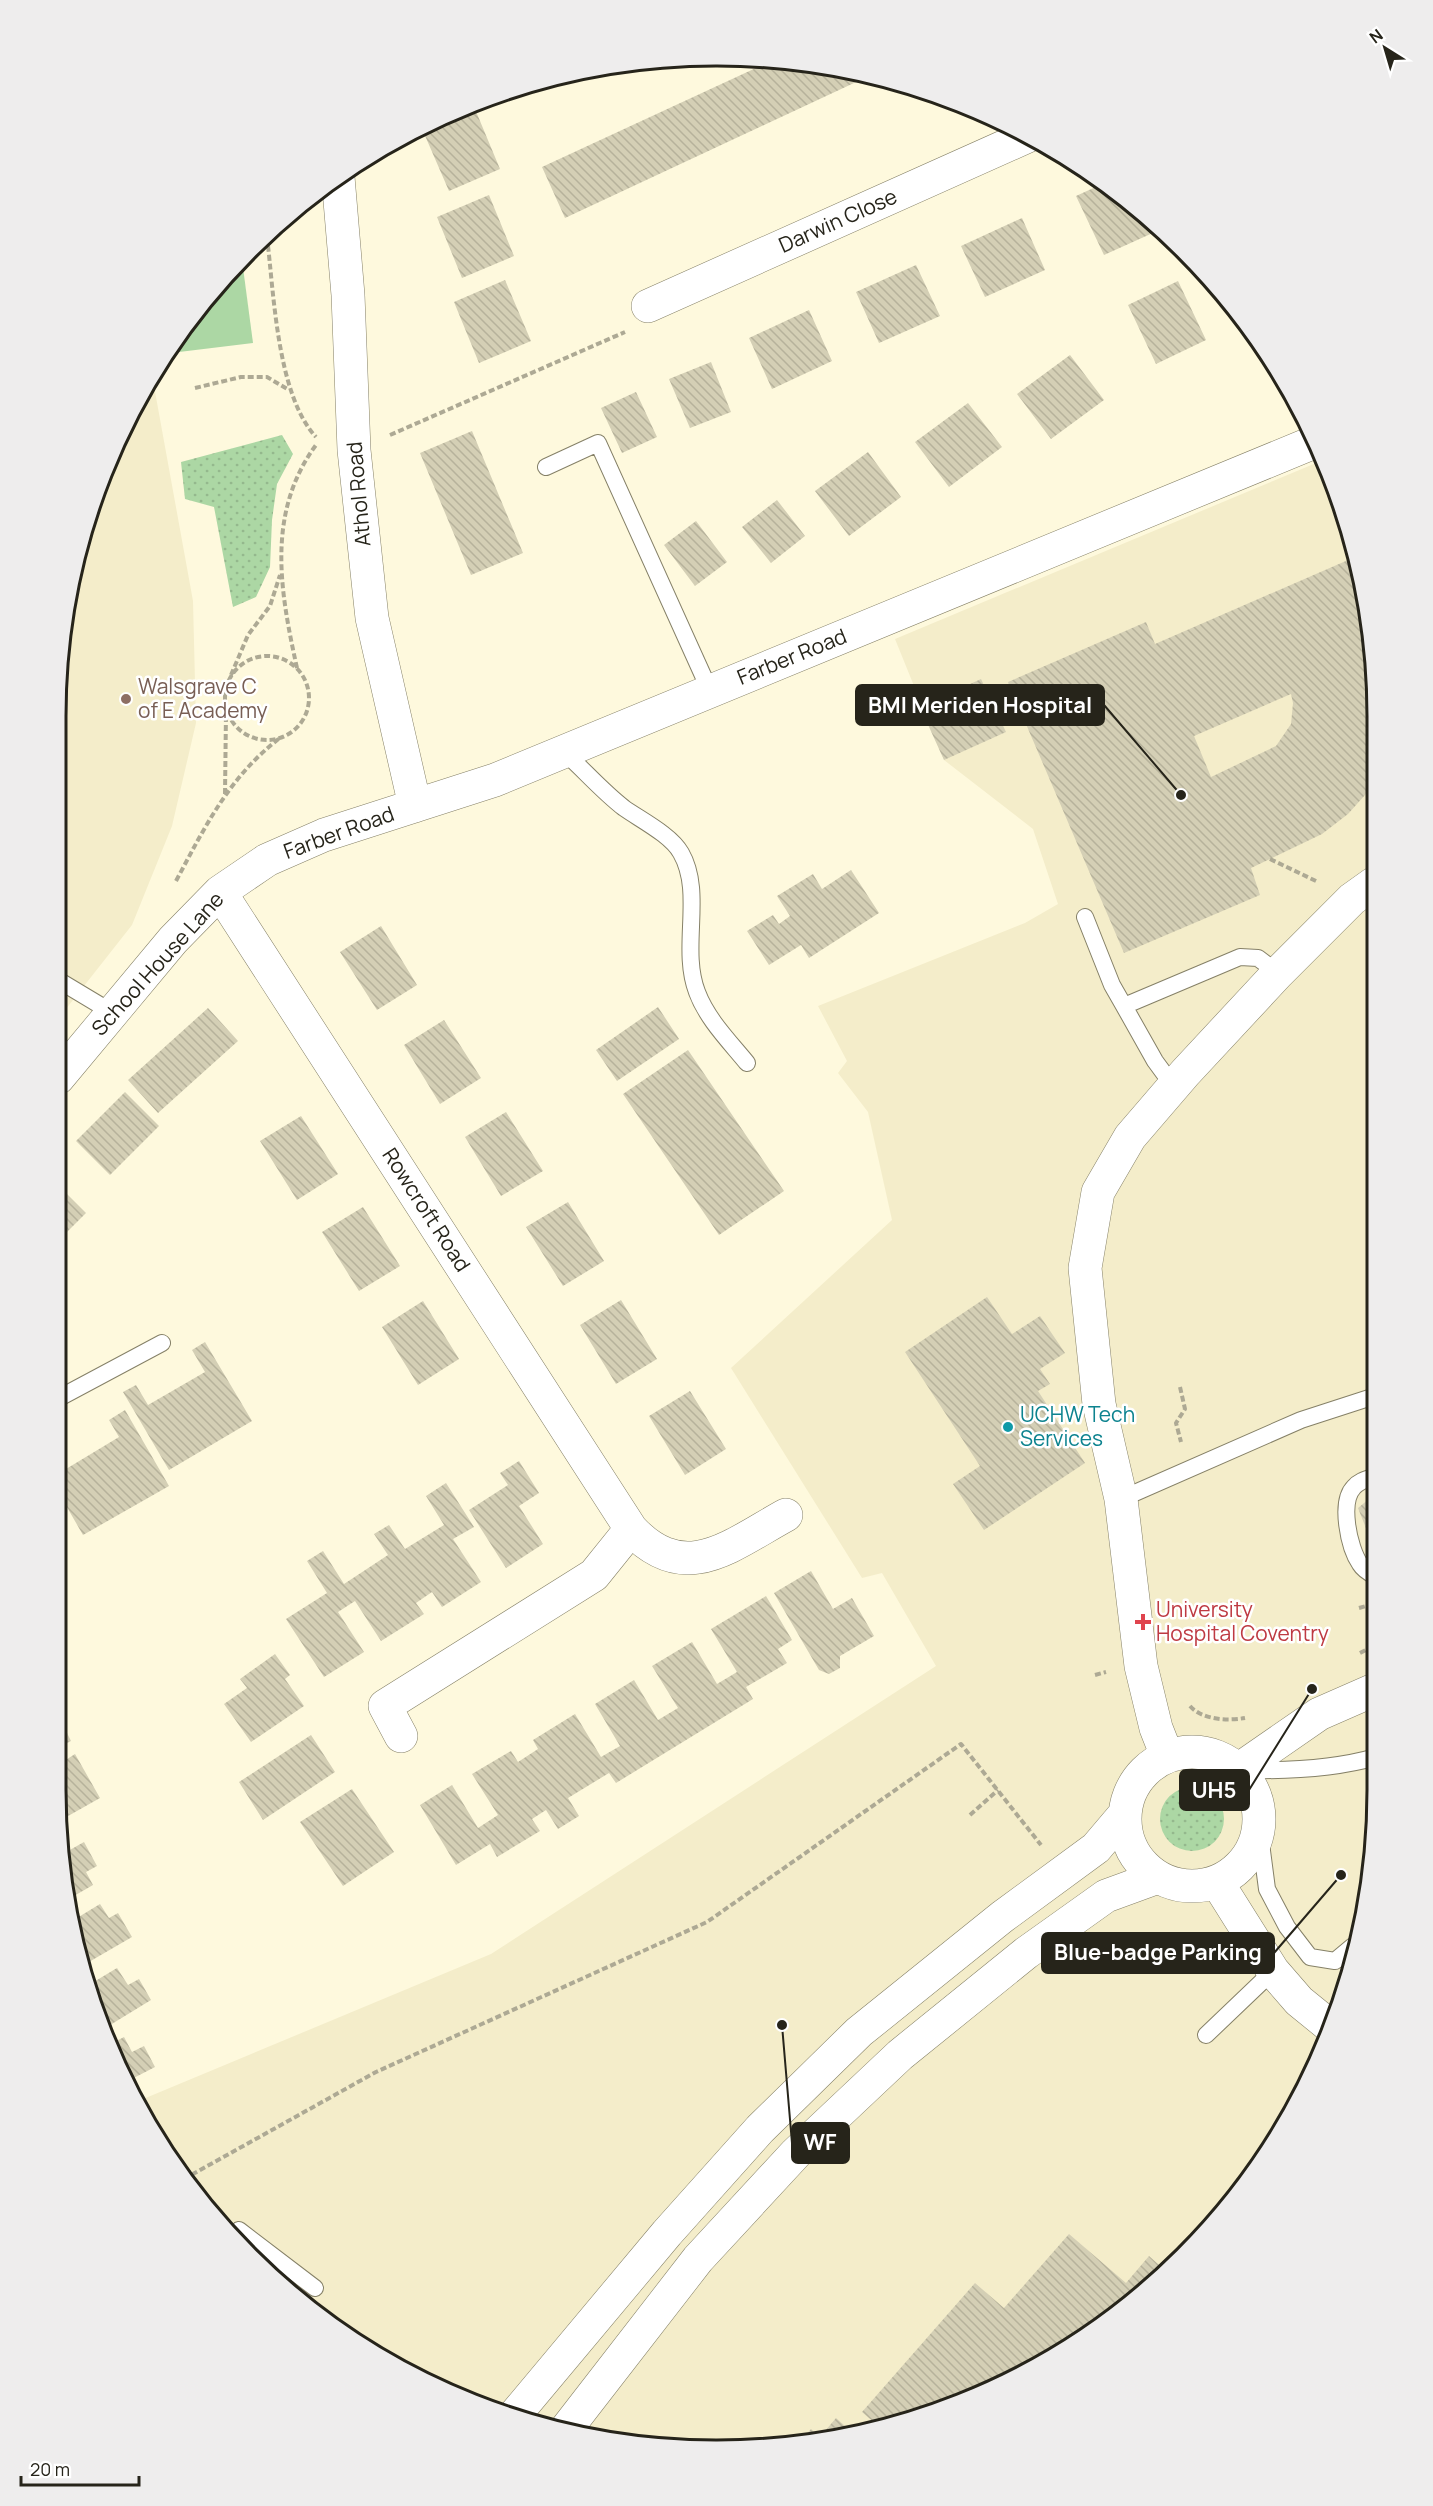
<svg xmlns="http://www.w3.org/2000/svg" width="1433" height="2506" font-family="Manrope,sans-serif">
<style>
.built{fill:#f4edca}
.grass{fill:url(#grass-dots)}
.garden{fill:#acd7a4}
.building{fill:url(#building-back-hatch);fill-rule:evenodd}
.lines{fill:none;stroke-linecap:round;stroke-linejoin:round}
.service-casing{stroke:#858067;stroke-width:18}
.minor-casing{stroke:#858067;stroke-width:34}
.path{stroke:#ada994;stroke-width:4;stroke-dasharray:6 3;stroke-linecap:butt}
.service{stroke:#fff;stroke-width:16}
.minor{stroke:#fff;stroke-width:33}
.education-dot{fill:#8d6e63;stroke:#fff;stroke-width:2}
.culture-dot{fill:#0f9aa8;stroke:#fff;stroke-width:2}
.health-dot{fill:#e0444e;stroke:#fff;stroke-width:2}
.labels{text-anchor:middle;stroke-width:5;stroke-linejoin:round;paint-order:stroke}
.street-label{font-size:21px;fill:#26241a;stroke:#fff}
.education-label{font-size:21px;fill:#785e54;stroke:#fff;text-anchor:start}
.culture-label{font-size:21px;fill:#0d838f;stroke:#fff;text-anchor:start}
.health-label{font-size:21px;fill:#be3a42;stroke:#fff;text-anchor:start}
.rim{fill:none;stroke:#26241a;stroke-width:3}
.leader{fill:none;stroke:#26241a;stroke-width:2}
.callout-dot{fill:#26241a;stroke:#fff;stroke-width:2}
.callout{fill:#26241a;stroke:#26241a;stroke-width:2}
.callout-label{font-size:22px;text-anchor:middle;font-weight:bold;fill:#fff}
</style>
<defs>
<pattern id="grass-dots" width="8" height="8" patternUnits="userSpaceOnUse" patternTransform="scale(1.5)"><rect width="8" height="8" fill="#acd7a4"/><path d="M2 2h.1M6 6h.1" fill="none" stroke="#94b88d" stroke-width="1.8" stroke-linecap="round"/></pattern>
<pattern id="building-back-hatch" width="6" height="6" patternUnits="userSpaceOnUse" patternTransform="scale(1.5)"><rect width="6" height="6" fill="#d4cfb5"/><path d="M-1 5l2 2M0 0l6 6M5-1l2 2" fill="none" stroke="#b6b29b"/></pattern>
</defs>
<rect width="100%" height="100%" fill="#fef9dd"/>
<path class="built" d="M152,375L193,601L196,723L172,826L132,925L58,1019L57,674L78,545L144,386Z
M1321,461L1342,504L1372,631L1376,1832L1343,2002L1289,2120L1214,2225L1152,2287L1047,2362L969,2400L846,2438L759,2449L631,2445L545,2428L424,2382L349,2339L249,2257L192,2192L136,2102L491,1954L936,1666L882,1573L862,1578L731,1368L892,1220L868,1112L838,1073L847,1061L818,1006L1025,923L1058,904L1033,829L944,760L895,639Z"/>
<path class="grass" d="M282,435L293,454L277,484L272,520L270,567L256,597L233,607L214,507L185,499L181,462Z
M1160 1819a32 32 0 1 1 64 0a32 32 0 1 1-64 0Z"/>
<path class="garden" d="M242,260L253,343L179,352L177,339L220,280Z"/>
<path class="building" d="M773,60L803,61L869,76L565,218L542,167Z
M475,109L500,169L449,191L423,131Z
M1100,185L1151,224L1155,232L1104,255L1076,196Z
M489,195L514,256L462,278L437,217Z
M1022,218L1045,270L985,297L961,246Z
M916,265L940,316L879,343L856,292Z
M505,280L531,341L479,363L454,302Z
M1178,281L1206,340L1156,364L1128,305Z
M809,310L832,361L772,389L749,338Z
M1070,355L1104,400L1051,439L1017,394Z
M711,362L731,412L690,428L669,379Z
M636,392L657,437L622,453L601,408Z
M968,403L1002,447L949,487L915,442Z
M472,431L523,553L471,575L420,453Z
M868,452L901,497L849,536L815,491Z
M777,500L805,536L771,563L742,527Z
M696,521L727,562L695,586L664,545Z
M1355,557L1372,631V782L1365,795L1348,814L1322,834L1251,868L1260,895L1124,953L1008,682L1146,622L1155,644ZM1291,694L1293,703L1291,724L1276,746L1211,777L1194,736Z
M981,679L1006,732L944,760L920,707Z
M851,870L879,913L809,958L801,945L769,965L747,931L773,915L779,924L790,916L777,896L813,874L822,889Z
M381,926L417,985L377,1010L340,952Z
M658,1007L679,1039L617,1081L596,1050Z
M208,1008L238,1041L158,1113L128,1080Z
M444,1020L481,1078L440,1104L404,1045Z
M688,1050L784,1191L719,1235L623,1094Z
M125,1092L159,1126L110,1175L76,1141Z
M506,1112L543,1171L501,1196L465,1137Z
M301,1116L338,1174L297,1200L260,1141Z
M59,1186L86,1213L59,1240Z
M568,1202L604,1261L563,1286L526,1227Z
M363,1207L400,1266L359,1291L322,1232Z
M987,1297L1012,1334L1040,1316L1065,1353L1040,1369L1050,1384L1038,1391L1085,1463L984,1530L953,1484L980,1466L905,1352Z
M621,1300L657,1359L616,1384L580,1325Z
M423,1301L459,1359L418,1385L382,1327Z
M205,1342L252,1421L169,1470L123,1392L136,1385L148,1405L205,1372L192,1350Z
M690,1391L726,1449L685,1475L649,1416Z
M125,1410L169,1486L83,1535L60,1495V1458L66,1469L119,1437L109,1420Z
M1375,1429V1453H1374L1367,1431Z
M519,1461L539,1493L519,1506L543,1544L506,1568L469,1510L508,1485L500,1473Z
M446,1483L474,1527L453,1539L481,1582L442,1607L432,1592L416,1603L424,1614L381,1641L355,1601L338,1612L364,1652L324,1677L286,1619L327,1593L307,1561L323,1551L344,1584L388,1555L374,1534L389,1525L405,1549L444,1525L426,1496Z
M1375,1494V1551L1358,1508Z
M811,1571L833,1609L852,1598L874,1636L840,1656V1668L829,1674L819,1670L774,1593Z
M766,1596L792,1640L778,1649L787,1663L746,1687L753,1699L616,1783L609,1773L568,1798L579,1816L558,1829L546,1810L532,1819L540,1831L497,1857L490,1844L456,1865L420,1805L452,1785L478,1828L498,1815L472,1774L511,1751L518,1762L538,1749L533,1740L575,1714L601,1757L620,1746L595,1704L634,1680L658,1720L678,1708L652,1666L692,1642L717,1684L737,1672L711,1629Z
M275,1654L290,1675L285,1679L304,1706L251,1742L224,1704L247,1688L240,1679Z
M61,1721L71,1741L61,1746Z
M311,1735L335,1772L263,1820L239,1782Z
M75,1754L100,1798L61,1820V1763Z
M352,1789L394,1852L343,1886L300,1822Z
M84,1842L97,1866L86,1872L93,1885L67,1900L61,1876V1855Z
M100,1904L109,1918L118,1913L132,1937L82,1966L72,1921Z
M117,1968L128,1985L139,1979L151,2000L102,2030L87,1986Z
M124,2037L132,2052L144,2046L155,2067L124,2083L109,2045Z
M1069,2234L1126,2283L1149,2256L1167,2272L1152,2287L1047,2362L969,2400L874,2429L877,2425L862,2412L975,2283L1004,2308Z
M836,2418L855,2435L798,2444L811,2429L820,2437Z"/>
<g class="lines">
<defs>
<path id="service" d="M546,467L598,443L710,691
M564,752C584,770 603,792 624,808C641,820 671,835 681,853C704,893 680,948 697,992C707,1019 729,1041 747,1063
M1085,917L1112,985L1124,1006
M58,980L113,1013
M1174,1087L1155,1061L1124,1006L1240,957L1258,958L1278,973
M59,1398L162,1343
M1375,1476C1367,1479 1359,1481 1354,1487C1339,1502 1349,1548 1360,1564C1363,1569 1371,1574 1375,1576
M1121,1499L1301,1420L1375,1396
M1245,1770C1289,1771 1334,1769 1376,1757
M1259,1828L1267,1889L1287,1927L1310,1957L1335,1961L1353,1946
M1206,2035L1273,1971
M239,2230L315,2288"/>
<path id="minor" d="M338,177L348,295L354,450L372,618L415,806
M648,306L1028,136
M220,892L631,1529C685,1587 731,1545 786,1515
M58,1078L173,940L220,892L267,860L324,835L495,780L1312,443
M401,1736L385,1706L594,1575L631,1529
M1125 1819a67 67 0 1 1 134 0a67 67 0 1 1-134 0Z
M1167,1756L1156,1728L1141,1666L1121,1499L1099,1404L1085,1268L1098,1192L1130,1137L1185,1073L1278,973L1352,899L1373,884
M1238,1770L1319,1714L1376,1689
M1217,1882L1273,1971L1299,2001L1331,2027
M514,2416L667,2233L760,2129L859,2032L1002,1917L1096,1848L1124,1815
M564,2432L698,2259L796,2153L900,2055L1026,1953L1106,1896L1158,1877"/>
</defs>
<use href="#service" class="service-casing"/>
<use href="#minor" class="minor-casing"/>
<path class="path" d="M267,237C274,294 277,395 316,437
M195,388L241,377H267L289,390
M390,435L625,332
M225 698a42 42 0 1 1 84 0a42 42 0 1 1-84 0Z
M297,668C280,591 266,513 316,445
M231,675L248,635L270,606L280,575
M225,794L226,712
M1270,859L1318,882
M176,881C206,825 229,777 281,737
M1180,1387L1185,1409L1176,1423L1181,1442
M1359,1608L1370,1605
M1360,1653L1375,1645
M1095,1675L1106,1672
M1190,1706C1202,1720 1228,1721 1245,1718
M970,1815L998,1790
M184,2179L376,2072L707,1922L961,1744L1041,1845
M426,2375L461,2396"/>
<use href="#service" class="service"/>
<use href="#minor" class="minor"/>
</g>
<circle class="education-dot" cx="126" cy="699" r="6"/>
<circle class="culture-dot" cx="1008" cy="1427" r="6"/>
<path class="health-dot" d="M1140 1613h6v6h6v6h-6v6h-6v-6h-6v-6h6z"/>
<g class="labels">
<g class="street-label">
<text transform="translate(838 221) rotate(-24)" y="7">Darwin Close</text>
<text transform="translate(359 494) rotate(-95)" y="7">Athol Road</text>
<text transform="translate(792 657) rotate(-22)" y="7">Farber Road</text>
<text transform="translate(339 833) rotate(-20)" y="7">Farber Road</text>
<text transform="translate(158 964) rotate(-48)" y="7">School House Lane</text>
<text transform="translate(426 1210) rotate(57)" y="7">Rowcroft Road</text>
</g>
<g class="education-label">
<text x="138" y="694">Walsgrave C<tspan x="138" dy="24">of E Academy</tspan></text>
</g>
<g class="culture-label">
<text x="1020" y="1422">UCHW Tech<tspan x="1020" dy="24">Services</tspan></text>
</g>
<g class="health-label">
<text x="1156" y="1617">University<tspan x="1156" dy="24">Hospital Coventry</tspan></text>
</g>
</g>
<path d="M0 0H1433V2506H0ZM716 66H717A650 650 0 0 1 1367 716V1790A650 650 0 0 1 717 2440H716A650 650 0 0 1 66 1790V716A650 650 0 0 1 716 66Z" fill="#eeeded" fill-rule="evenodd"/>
<path class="rim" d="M716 66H717A650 650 0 0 1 1367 716V1790A650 650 0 0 1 717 2440H716A650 650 0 0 1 66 1790V716A650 650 0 0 1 716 66Z"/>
<path class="leader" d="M1181 795L1104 705M1312 1689L1249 1790M1341 1875L1274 1953M782 2025L792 2143"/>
<g class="callout-dot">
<circle cx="1181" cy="795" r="6"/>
<circle cx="1312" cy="1689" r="6"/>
<circle cx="1341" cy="1875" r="6"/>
<circle cx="782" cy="2025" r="6"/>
</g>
<g class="callout">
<rect x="856" y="685" width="248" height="40" rx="6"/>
<rect x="1180" y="1770" width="69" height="40" rx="6"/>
<rect x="1042" y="1933" width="232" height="40" rx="6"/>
<rect x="792" y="2123" width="57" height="40" rx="6"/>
</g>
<g class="callout-label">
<text x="980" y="713">BMI Meriden Hospital</text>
<text x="1214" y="1798">UH5</text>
<text x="1158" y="1960">Blue-badge Parking</text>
<text x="820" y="2150">WF</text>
</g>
<g transform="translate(1385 48) rotate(323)" stroke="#ffffff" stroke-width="4.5" paint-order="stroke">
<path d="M0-4.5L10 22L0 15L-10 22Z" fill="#26241a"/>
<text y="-9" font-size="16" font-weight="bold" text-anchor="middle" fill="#26241a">N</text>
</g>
<path d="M21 2476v9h118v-9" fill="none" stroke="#26241a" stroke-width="3"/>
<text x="30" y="2476" font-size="18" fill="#26241a" stroke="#ffffff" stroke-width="4.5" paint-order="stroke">20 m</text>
</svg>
